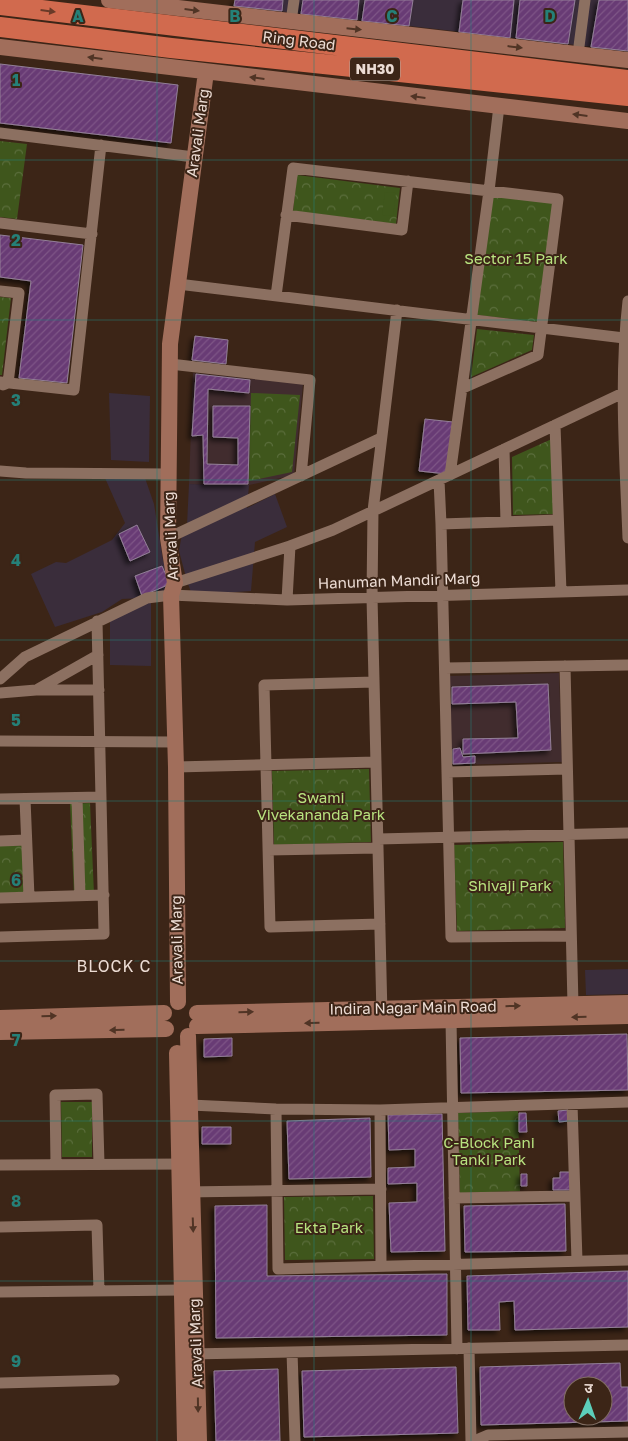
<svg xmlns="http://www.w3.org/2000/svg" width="628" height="1441" font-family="'Golos Text','Noto Sans Devanagari',sans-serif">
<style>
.commercial{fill:#3a2d3b}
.education{fill:#412c2e}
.park{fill:url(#park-crowns)}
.pitch{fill:#3f561c}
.building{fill:url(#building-hatch);stroke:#938098;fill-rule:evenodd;filter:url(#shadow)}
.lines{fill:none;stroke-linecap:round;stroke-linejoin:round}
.street{stroke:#8c7061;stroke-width:11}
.secondary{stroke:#a16e5b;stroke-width:16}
.highway{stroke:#d16a4e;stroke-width:20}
.oneway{fill:#503425}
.oneway2{fill:#693a28}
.grid{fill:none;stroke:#258078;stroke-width:1;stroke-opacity:0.55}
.labels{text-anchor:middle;stroke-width:4;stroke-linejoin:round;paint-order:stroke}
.shield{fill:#3c2517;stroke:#b7a59b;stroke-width:1}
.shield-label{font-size:14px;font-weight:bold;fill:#ecdcd4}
.street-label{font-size:15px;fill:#ecdcd4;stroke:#3c2517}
.park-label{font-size:15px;fill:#b8e37f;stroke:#3c2517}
.neighbourhood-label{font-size:16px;letter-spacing:1px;fill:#ecdcd4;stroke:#3c2517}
.grid-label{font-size:16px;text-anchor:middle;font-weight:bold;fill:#258078;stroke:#3c2517;stroke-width:4;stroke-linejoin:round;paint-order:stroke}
</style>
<defs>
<pattern id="park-crowns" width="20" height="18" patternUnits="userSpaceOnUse" patternTransform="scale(1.25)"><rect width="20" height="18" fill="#3f561c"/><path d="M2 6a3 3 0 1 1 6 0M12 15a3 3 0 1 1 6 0" fill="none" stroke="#5b6e3c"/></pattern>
<pattern id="building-hatch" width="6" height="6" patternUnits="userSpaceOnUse" patternTransform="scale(1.25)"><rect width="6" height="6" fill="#683a74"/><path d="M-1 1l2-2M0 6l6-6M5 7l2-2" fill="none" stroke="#7e5687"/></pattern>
<filter id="shadow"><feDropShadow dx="-3.5" dy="3.5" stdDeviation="2.5" flood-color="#0009"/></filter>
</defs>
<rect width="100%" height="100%" fill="#3c2517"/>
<path class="commercial" d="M235,0H628V51L234,6Z
M109,393L150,396L149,462L111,460Z
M105,478H145L154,504L163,560L171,580L172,588L142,598L122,599L102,612L55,627L31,574L56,562L66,563L112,540L125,523Z
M189,484L249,485L247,508L275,494L287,527L255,542L251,591L192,595L187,581L179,551L181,539L187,525Z
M151,600V666L110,665V618Z
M628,969V994L586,995L585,970Z"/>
<path class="education" d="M193,373L303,384L294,475L249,485L189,484Z
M559,673L562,762L451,765L449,676Z"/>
<path class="park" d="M0,141L27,144L17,219L0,217Z
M297,175L400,188L396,224L293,211Z
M492,196L554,202L539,322L477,315Z
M0,297L11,298L2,375H0Z
M477,329L534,335L532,350L471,377Z
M251,393L300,395L292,472L249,481Z
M554,438V514L513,515L512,457Z
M369,769L371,842L274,845L272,771Z
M90,803L94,894L74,895L70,804Z
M563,842L565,928L457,931L454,845Z
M23,845L25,896L0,897V846Z
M61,1102H92V1157H62Z
M518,1111L520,1191L460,1193L458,1113Z
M373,1196L374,1259L285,1260L284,1197Z"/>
<path class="pitch" d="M385,192L396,193L393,216L382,215Z"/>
<path class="building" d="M235,0H283L282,11L234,6Z
M303,0H359L357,20L301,14Z
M365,0H413L409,26L362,21Z
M463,0H514L510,38L459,32Z
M520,0H575L568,44L516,38Z
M599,0H628V51L591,47Z
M0,64L178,85L171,143L0,123Z
M0,235L83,245L67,383L19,378L31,281L0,277Z
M195,336L228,340L226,364L192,360Z
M196,374L250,380L249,393L208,389L207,464L238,465V438L213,437V406H250L248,484H204L203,435L192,436Z
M425,419L453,422L447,474L419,471Z
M137,525L150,552L130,561L119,534Z
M162,566L170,584L142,596L135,576Z
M548,684L551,750L463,754V739L518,738L516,702L452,704V687Z
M460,748L463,757L475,756V763L453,764V749Z
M627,1034L628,1090L461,1093L460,1038Z
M232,1038V1056L204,1057V1039Z
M568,1110L569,1121L559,1122L558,1111Z
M519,1113H526L527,1132H519Z
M442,1114L445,1251L391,1252L389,1203L417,1202V1183L388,1184V1168L415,1167V1149L389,1150L388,1115Z
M370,1118L371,1177L289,1179L287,1121Z
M202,1127H231V1144H202Z
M560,1172H570L571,1190H553V1178H560Z
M521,1174H527V1186H521Z
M565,1204L566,1251L465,1252L464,1206Z
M267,1205V1276L447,1274V1335L216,1338L215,1206Z
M628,1271V1327L515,1330L514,1301L499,1302L500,1330H468L467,1276Z
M620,1363L621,1387H628V1421L481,1425L480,1367ZM573,1386H603V1416H573Z
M456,1367L458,1433L304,1437L302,1371Z
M278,1369L280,1441H216L214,1371Z"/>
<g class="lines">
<path class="street" d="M291,22L294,0
M578,54L585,0
M0,133L194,157
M286,215L402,230L408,181
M0,223L92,234
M178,284L624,338
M0,291L19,293L8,383L3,385
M276,296L293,168L558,199L538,355L463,388
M628,301C619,380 625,459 628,538
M170,364L310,380L301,476
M0,382L74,390L101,145
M555,425L561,592
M504,449L506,522
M0,471L26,473L168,474
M450,475L489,191L499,106
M439,480L441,524L558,520
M441,524L451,937L571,936
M168,538L381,438
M175,583L290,546L333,530L623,393
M287,600L290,546
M565,666L573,1005
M445,668L628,665
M0,679L25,657L147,598L171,595L287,600L628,590
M374,682L264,685L270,927L380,924
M38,689L98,655
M0,693L36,690H99
M0,741L175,742
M176,767L376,762
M447,772L567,769
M77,798L80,896
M0,799L101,797
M25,799L29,897
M378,839L628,833
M0,841L26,840
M268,850L378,848
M0,898L104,895
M0,937L104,934V932L97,621
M382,1015L372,597L373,511L397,310
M451,1020L457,1349
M572,1104L577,1261
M190,1105L276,1109L380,1110L628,1102
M276,1109L278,1269L628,1260
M380,1110L381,1266
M56,1164L55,1095L97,1094L99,1164
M0,1165L186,1164
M185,1192L381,1189
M454,1198L575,1196
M0,1227L97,1225L99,1291
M0,1292L182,1290
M469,1348L471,1441
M292,1352L295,1441
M190,1354L628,1345
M0,1383L114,1380
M474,1441L488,1435L628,1432"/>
<path class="secondary" d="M109,0L628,60
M0,47L628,121
M178,1002L176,767L171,595L175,583L168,538L170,344L206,72
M197,1013L628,1003
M0,1018L164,1013
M197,1026L628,1016
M0,1032L166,1029
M188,1036L199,1441
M177,1053L185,1441"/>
<path class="highway" d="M0,5L628,80
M0,27L171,48L628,96"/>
</g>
<defs><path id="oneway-solid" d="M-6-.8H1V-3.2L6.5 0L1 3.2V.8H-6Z" transform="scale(1.25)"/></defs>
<g class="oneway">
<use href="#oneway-solid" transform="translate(192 10) rotate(7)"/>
<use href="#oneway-solid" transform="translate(354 29) rotate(6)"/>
<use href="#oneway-solid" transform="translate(515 47) rotate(7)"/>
<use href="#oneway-solid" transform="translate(95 58) rotate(-173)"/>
<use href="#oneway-solid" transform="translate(257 78) rotate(-173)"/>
<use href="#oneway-solid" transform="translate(418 97) rotate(-173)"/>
<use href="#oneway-solid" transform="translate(580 115) rotate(-173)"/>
<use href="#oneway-solid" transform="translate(513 1006) rotate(-1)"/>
<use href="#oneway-solid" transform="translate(246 1012) rotate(-1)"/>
<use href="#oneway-solid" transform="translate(49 1016) rotate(-2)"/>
<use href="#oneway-solid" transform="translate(579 1017) rotate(179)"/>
<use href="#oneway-solid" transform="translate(312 1023) rotate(179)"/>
<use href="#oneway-solid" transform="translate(117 1030) rotate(179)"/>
<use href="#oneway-solid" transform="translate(193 1225) rotate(88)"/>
<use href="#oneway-solid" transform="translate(198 1405) rotate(89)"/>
</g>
<use class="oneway2" href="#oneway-solid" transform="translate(48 11) rotate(7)"/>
<path class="grid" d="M157,0V1441M314,0V1441M471,0V1441M0,160H628M0,320H628M0,480H628M0,640H628M0,801H628M0,961H628M0,1121H628M0,1281H628"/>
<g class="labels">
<rect class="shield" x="350" y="57.5" width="50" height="23" rx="4"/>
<g class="shield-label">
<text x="375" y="74">NH30</text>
</g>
<g class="street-label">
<text transform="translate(299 41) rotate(7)" y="5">Ring Road</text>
<text transform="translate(198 133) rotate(-82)" y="5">Aravali Marg</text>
<text transform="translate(171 536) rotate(-93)" y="5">Aravali Marg</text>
<text transform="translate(399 581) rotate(-2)" y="5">Hanuman Mandir Marg</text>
<text transform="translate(177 940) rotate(-91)" y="5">Aravali Marg</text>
<text transform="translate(413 1008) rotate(-1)" y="5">Indira Nagar Main Road</text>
<text transform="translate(196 1343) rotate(-92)" y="5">Aravali Marg</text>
</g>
<g class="park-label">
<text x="516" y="264">Sector 15 Park</text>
<text x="321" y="803">Swami<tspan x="321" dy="17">Vivekananda Park</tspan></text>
<text x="510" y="891">Shivaji Park</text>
<text x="489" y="1148">C-Block Pani<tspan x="489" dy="17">Tanki Park</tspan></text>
<text x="329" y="1233">Ekta Park</text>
</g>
<g class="neighbourhood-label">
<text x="114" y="972">BLOCK C</text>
</g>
</g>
<g class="grid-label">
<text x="78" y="22">A</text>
<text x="235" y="22">B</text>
<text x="392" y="22">C</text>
<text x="550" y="22">D</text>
<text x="16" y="86">1</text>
<text x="16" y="246">2</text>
<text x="16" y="406">3</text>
<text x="16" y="566">4</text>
<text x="16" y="726">5</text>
<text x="16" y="886">6</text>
<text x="16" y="1046">7</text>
<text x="16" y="1207">8</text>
<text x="16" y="1367">9</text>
</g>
<g transform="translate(588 1401) rotate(2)"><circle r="24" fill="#3c2517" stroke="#826e63"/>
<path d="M0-4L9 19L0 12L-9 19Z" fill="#5cceba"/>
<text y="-8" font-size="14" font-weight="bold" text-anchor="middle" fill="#ecdcd4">उ</text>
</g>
</svg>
